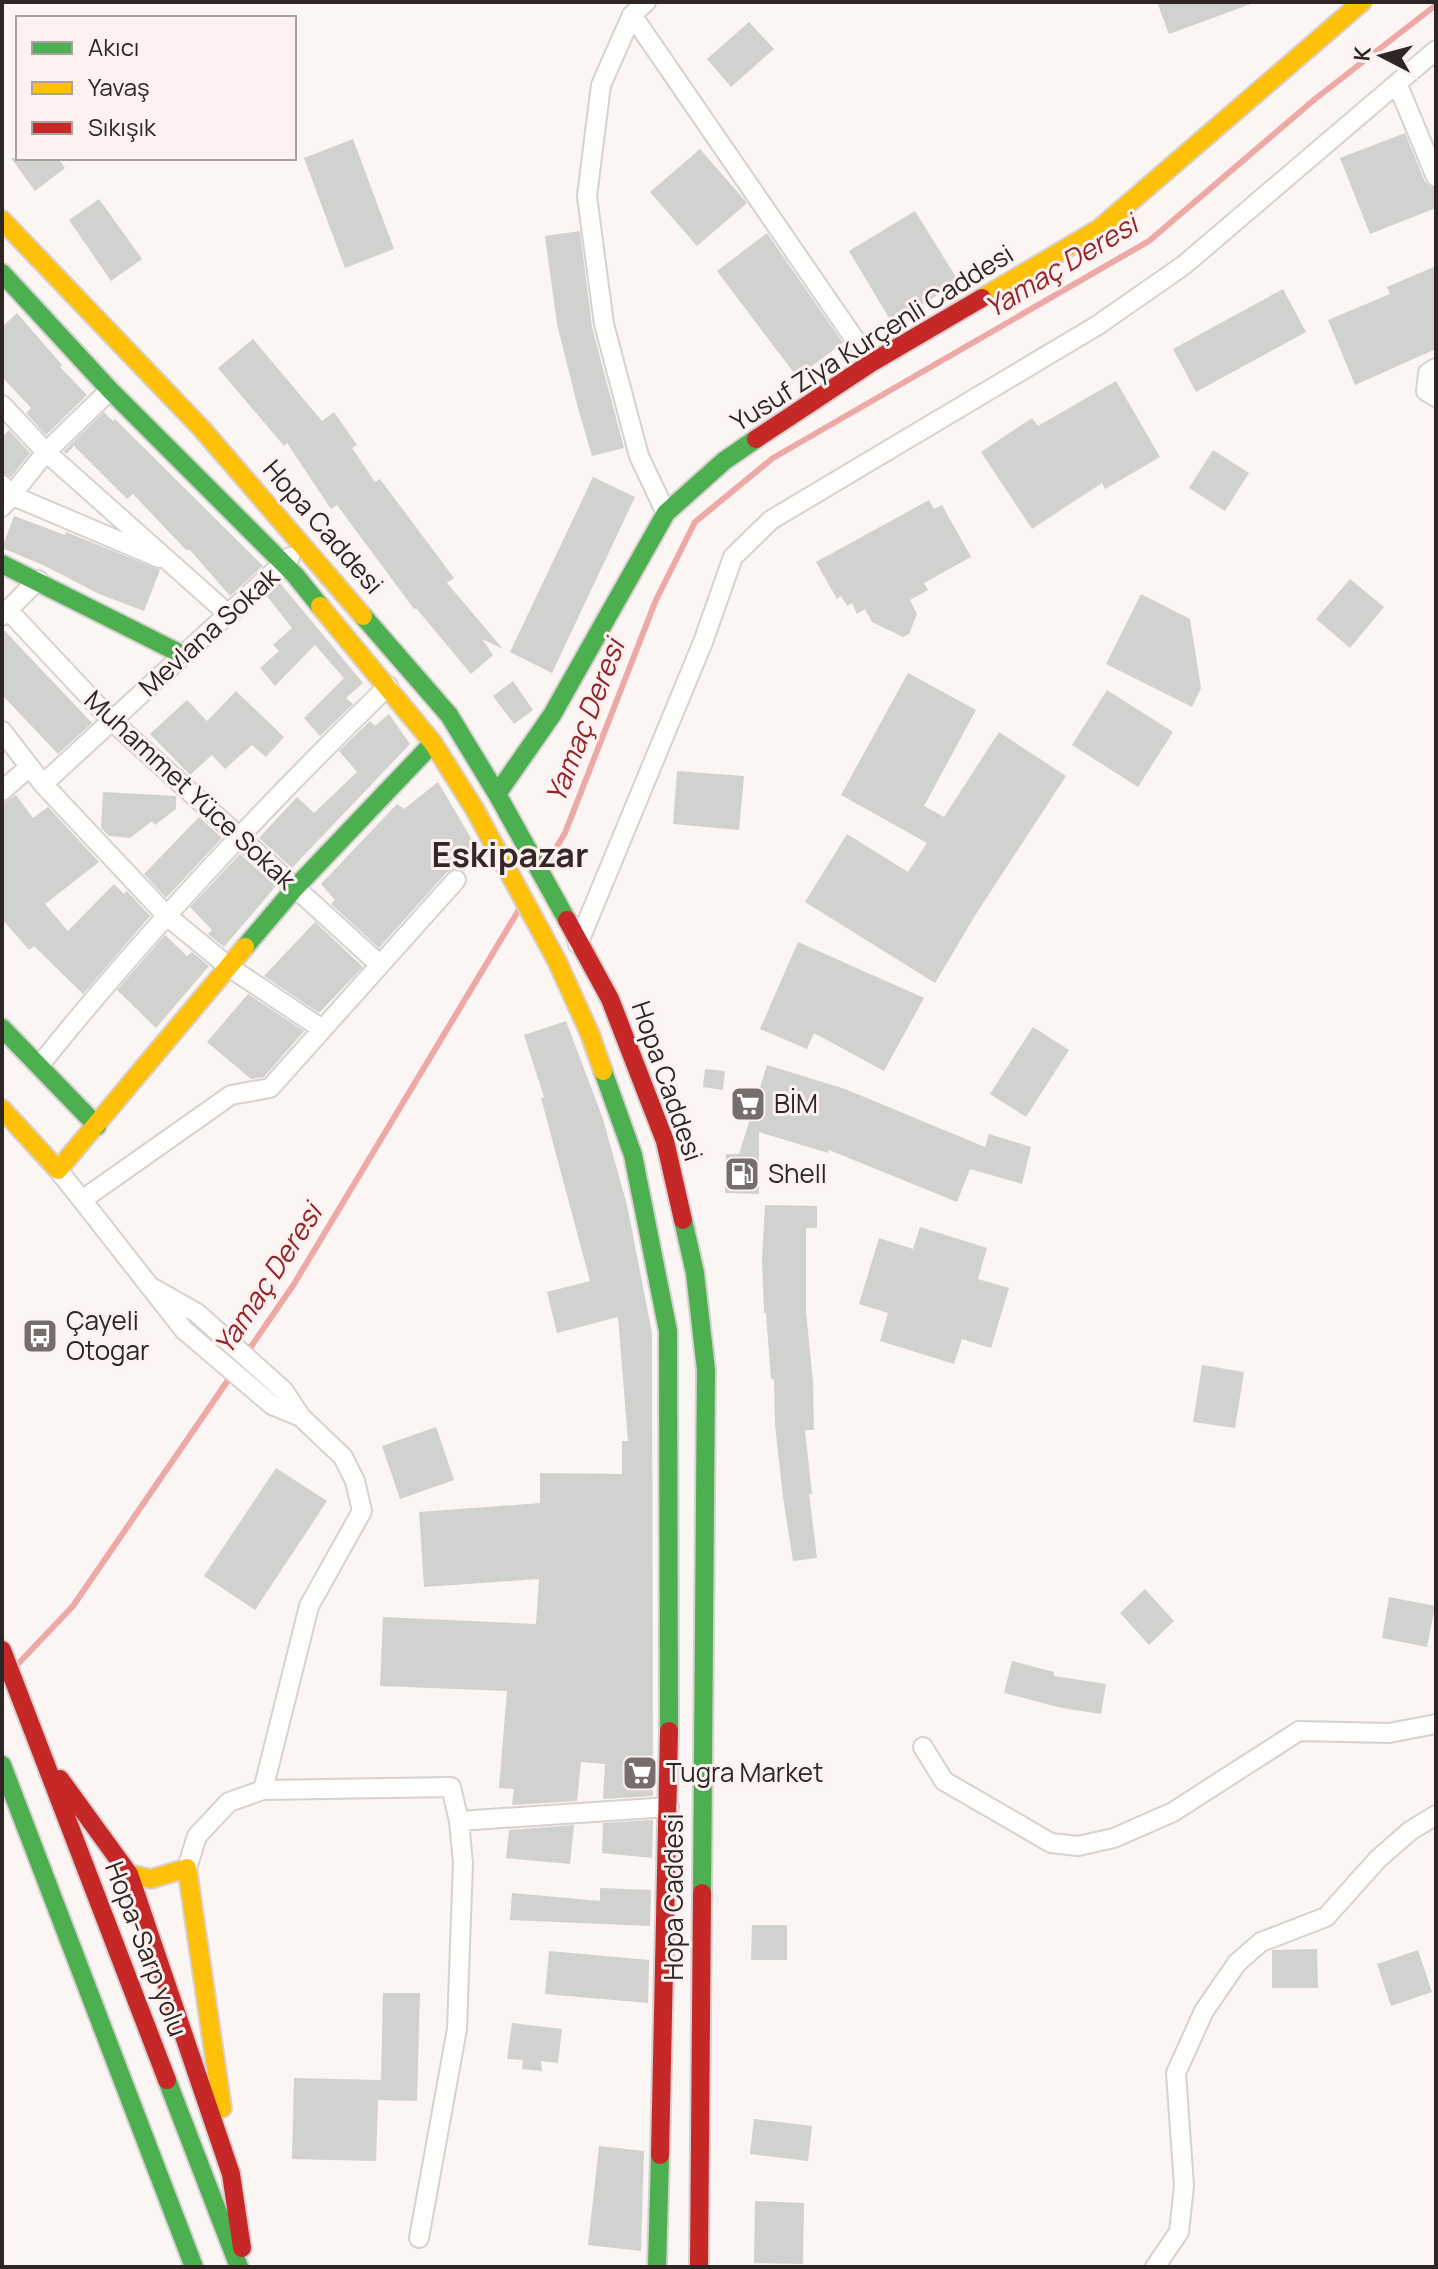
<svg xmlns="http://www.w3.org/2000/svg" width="1438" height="2269" font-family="Manrope,sans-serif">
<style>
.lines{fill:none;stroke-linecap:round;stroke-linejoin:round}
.stream{stroke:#eda9a6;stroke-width:6}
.building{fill:#d1d1d0}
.street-casing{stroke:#d7d1d1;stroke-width:22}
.fast-casing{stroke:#d7d1d1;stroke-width:22}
.slow-casing{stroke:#d7d1d1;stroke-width:22}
.jam-casing{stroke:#d7d1d1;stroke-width:22}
.street{stroke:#fefefd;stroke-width:18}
.fast{stroke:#4caf50;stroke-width:18}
.slow{stroke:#ffc107;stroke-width:18}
.jam{stroke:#c62828;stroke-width:18}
.labels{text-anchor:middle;stroke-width:6;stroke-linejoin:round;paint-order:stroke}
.street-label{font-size:26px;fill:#2d2625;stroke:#fef2f1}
.poi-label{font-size:26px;fill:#2d2625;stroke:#fef2f1;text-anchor:start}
.water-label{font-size:28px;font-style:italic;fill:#93252a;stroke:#fef2f1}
.district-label{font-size:34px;font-weight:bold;fill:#352726;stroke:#fef2f1}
</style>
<rect width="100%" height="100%" fill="#fbf5f4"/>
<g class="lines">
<path class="stream" d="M544,868L565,833L656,600L695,522L773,458L1149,241L1315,99L1436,5
M18,1664L73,1606L294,1284L520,908"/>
</g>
<path class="building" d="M1157,2H1251V4L1169,34Z
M749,22L774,49L731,87L707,59Z
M1405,133L1425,182L1436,189V208L1370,234L1340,158Z
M353,139L394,249L345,268L304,158Z
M700,149L747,203L697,246L650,192Z
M11,158H58L65,168L35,191Z
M99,199L142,259L111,281L69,220Z
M915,211L959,282L892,323L849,251Z
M580,231L592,327L624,448L592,456L578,408L557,324L545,236Z
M767,233L843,343L797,377L717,271Z
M1436,266V349L1355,385L1328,320L1390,294L1387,287Z
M1283,289L1306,332L1196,392L1173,349Z
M17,313L62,365L60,367L87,395L46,435L26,413L31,408L2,377V327Z
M253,339L322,421L334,412L357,445L352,448L375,482L380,479L454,578L447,583L503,649L482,639L493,655L471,674L416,608L414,609L337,505L331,509L287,443L284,446L218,368Z
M1116,381L1160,457L1105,489L1102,483L1032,529L981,452L1032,418L1038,426Z
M104,412L113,421L115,419L263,566L230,596L190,550H186L133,494L127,499L74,446L66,454L64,451Z
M9,430L30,453L11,477L2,473V437Z
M1213,450L1249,473L1225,511L1189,488Z
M593,477L635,497L552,673L510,652Z
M929,500L934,509L942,505L971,557L924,583L928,590L910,600L917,614L909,634L903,637L872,622L865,609L857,614L852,603L847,606L841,596L837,599L816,562Z
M14,516L65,535L66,532L160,570L144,611L99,594L45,566L2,548Z
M1350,579L1384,607L1350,648L1316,619Z
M280,583L363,683L346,698L353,704L320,736L304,718L344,678L315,645L275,686L260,668L279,651L273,645L292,628L266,595Z
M1141,594L1190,619L1201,688L1192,707L1106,664Z
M2,628L92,723L58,754L2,695Z
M908,673L976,710L924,806L944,817L999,732L1066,776L976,914L935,983L805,902L847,834L908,872L927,843L841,795Z
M513,681L533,710L514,724L493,696Z
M1107,690L1173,732L1138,787L1072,745Z
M236,691L284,737L266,757L252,745L225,769L212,755L190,775L150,734L187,700L207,721Z
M389,714L410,744L292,868L259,838L297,797L314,813L357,772L339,751L370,721L375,726Z
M677,771L744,776L739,830L673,824Z
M438,782L482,857L464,871L458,868L447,872L379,948L331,904L335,900L321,884L397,804L404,809Z
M103,792L176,796V809L155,825L152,821L130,838L109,836L101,828Z
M16,795L33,818L48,807L99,862L45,904L68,931L114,884L124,894L127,891L150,916L83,994L34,946L29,950L2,919V804Z
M199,817L222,838L166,898L144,874Z
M240,854L276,886L224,947L208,934L212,930L190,907Z
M315,922L363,967L319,1013L264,976Z
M165,935L187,956L192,952L209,966L156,1028L117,990Z
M798,942L924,998L884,1071L814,1033L807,1049L760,1029Z
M248,994L304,1031L264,1077L251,1079L207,1042Z
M566,1021L603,1119L627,1205L652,1333L653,1796L603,1799L605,1764L581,1762L577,1801L512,1805L514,1789L499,1788L507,1691L380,1686L383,1617L536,1624L539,1579L424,1587L419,1512L540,1503V1473L622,1474V1441H628L618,1317L557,1333L547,1292L590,1281L541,1098L544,1097L524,1035Z
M1033,1027L1069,1050L1026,1117L990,1094Z
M767,1065L845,1089L985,1147L989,1134L1031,1147L1022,1184L970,1169L957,1202L829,1150L828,1153L759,1132V1194L725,1193L726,1154H739Z
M705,1069L725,1071L723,1090L703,1087Z
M765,1205L817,1206V1228H806V1312L813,1381L814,1430H805L812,1494H809L817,1558L793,1561L783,1497L775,1425L774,1379H771L766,1313H764L762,1259Z
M920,1227L987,1248L978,1279L1009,1288L991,1348L962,1339L954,1364L880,1341L888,1313L859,1304L879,1238L913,1249Z
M1202,1365L1244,1372L1235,1428L1193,1422Z
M436,1427L454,1480L400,1499L382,1446Z
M276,1468L327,1501L255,1610L204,1576Z
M1145,1589L1174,1621L1149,1645L1120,1613Z
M1389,1597L1435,1606L1427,1647L1382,1638Z
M1012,1661L1054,1672V1676L1106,1684L1101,1714L1062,1708L1004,1693Z
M653,1820L652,1858L602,1853L603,1823Z
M574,1825L570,1864L506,1858L509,1830Z
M600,1888L651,1890L650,1926L510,1920L512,1893L600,1901Z
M752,1925H787V1960H751Z
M1317,1949L1318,1988H1272V1950Z
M1418,1950L1432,1992L1391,2006L1377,1964Z
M549,1951L649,1960L648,2003L545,1994Z
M383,1993H420L417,2101L378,2100L376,2161L292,2159L294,2078L381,2080Z
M512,2023L562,2029L558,2063L541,2061L542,2071L522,2069L523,2060L507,2059Z
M754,2119L812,2126L808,2161L750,2154Z
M599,2146L644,2151L641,2251L588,2245Z
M755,2201L804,2203L803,2264L754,2263Z"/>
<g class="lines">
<defs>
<path id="street" d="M646,2L632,15L601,85L587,196L604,324L639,456L666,513
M632,15L871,363
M1397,83L1436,177
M1436,368L1428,373L1426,391L1436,397
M2,405L46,452L228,614
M2,485L11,495L159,558
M2,507L46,452L110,390
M8,610L111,720L379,964
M2,616L38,580
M2,731L43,784L166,915L229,967L322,1029
M43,784L290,557
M2,791L29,767
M578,944L703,642L733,557L771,520L1098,325L1184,265L1436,50
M39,1066C147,931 264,807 388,686
M58,1170L82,1200L231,1095L270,1088L456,880
M82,1200L184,1330L272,1405L301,1417
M153,1288L197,1313L284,1391L301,1417L343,1457L355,1481L362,1511L309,1606L263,1790
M923,1747L944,1781L1051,1843L1078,1846L1114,1838L1173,1812L1299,1731L1389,1733L1436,1724
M459,1821L669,1807
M187,1868L197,1836L229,1802L263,1790L451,1787L459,1821L463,1863L457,2029L419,2238
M1155,2267L1179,2232L1184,2186L1176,2073L1204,2011L1237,1963L1261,1942L1326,1917L1378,1859L1410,1831L1436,1815"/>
<path id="fast" d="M2,273L110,390L295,575L320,606
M2,564L183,655
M363,616L449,715L497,794L567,920
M497,794L552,715L666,513L724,461L756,439
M245,947L295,888L433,743
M2,1028L97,1126
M603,1071L633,1155L668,1331L669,1731
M683,1220L695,1273L706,1370L702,1893
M2,1765L194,2267
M167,2080L239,2267
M657,2267L660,2155"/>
<path id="slow" d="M2,220L202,429L363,616
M982,298L1099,229L1362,2
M320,606L433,743L474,808L557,961L590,1034L603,1071
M2,1109L58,1170L245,947
M129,1874L151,1879L187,1868L222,2108"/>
<path id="jam" d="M756,439L871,363L982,298
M567,920L610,999L665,1141L683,1220
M2,1650L167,2080
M60,1779L129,1874L231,2174L242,2248
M660,2155L669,1731
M699,2267L702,1893"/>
</defs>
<use href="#street" class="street-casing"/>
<use href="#fast" class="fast-casing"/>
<use href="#slow" class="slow-casing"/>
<use href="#jam" class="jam-casing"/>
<use href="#street" class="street"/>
<use href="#fast" class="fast"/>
<use href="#slow" class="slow"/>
<use href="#jam" class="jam"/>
</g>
<defs>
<symbol id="supermarket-square" viewBox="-11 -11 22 22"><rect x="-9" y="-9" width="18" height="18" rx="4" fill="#756e6d" stroke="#fef2f1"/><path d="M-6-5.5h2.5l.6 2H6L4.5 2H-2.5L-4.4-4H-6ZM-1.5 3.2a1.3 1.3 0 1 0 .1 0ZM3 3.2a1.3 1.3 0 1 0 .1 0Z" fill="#fff"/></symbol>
<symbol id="fuel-square" viewBox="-11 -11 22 22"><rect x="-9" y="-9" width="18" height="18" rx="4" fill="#756e6d" stroke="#fef2f1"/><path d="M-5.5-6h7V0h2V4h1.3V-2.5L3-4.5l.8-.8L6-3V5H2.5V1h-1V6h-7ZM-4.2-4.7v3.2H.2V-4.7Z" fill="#fff"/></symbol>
<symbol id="bus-square" viewBox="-11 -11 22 22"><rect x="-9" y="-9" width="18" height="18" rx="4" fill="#756e6d" stroke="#fef2f1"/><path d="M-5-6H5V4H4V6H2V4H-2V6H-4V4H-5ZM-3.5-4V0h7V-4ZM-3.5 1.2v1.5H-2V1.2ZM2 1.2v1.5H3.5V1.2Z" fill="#fff"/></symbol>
</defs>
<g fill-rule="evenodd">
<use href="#supermarket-square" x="728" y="1084" width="40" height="40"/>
<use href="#fuel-square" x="722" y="1154" width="40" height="40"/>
<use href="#bus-square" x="20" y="1316" width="40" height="40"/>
<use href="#supermarket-square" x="620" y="1753" width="40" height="40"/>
</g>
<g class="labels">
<g class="street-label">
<text transform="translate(872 338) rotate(-32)" y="9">Yusuf Ziya Kurçenli Caddesi</text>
<text transform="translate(323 527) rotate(49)" y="9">Hopa Caddesi</text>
<text transform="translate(209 632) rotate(-42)" y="9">Mevlana Sokak</text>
<text transform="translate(190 790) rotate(43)" y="9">Muhammet Yüce Sokak</text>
<text transform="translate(667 1081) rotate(71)" y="9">Hopa Caddesi</text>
<text transform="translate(674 1897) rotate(-90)" y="9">Hopa Caddesi</text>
<text transform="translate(146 1949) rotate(69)" y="9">Hopa-Sarp yolu</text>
</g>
<g class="poi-label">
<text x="774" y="1113">BİM</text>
<text x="768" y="1183">Shell</text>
<text x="66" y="1330">Çayeli<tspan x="66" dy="30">Otogar</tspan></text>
<text x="666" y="1782">Tugra Market</text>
</g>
<g class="water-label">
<text transform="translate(1061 266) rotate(-31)" y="10">Yamaç Deresi</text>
<text transform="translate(585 721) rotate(-69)" y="10">Yamaç Deresi</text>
<text transform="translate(268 1279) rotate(-57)" y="10">Yamaç Deresi</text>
</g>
<g class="district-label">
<text x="510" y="867">Eskipazar</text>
</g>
</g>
<rect width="1438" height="2269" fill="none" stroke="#2d2625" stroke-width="8"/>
<rect x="16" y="16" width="280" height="144" fill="#fef2f1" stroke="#aaa09f" stroke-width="2"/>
<rect x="32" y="42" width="40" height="12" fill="#4caf50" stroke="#aaa09f" stroke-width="2"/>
<text x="88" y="56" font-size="24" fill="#2d2625">Akıcı</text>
<rect x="32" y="82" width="40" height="12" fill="#ffc107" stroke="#aaa09f" stroke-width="2"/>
<text x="88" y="96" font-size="24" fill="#2d2625">Yavaş</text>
<rect x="32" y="122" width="40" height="12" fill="#c62828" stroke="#aaa09f" stroke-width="2"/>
<text x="88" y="136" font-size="24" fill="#2d2625">Sıkışık</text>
<g transform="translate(1382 56) rotate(276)" stroke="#fef2f1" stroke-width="6" paint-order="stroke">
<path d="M0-6L14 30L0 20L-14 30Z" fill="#2d2625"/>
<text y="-12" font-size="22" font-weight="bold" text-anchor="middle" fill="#2d2625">K</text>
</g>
</svg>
